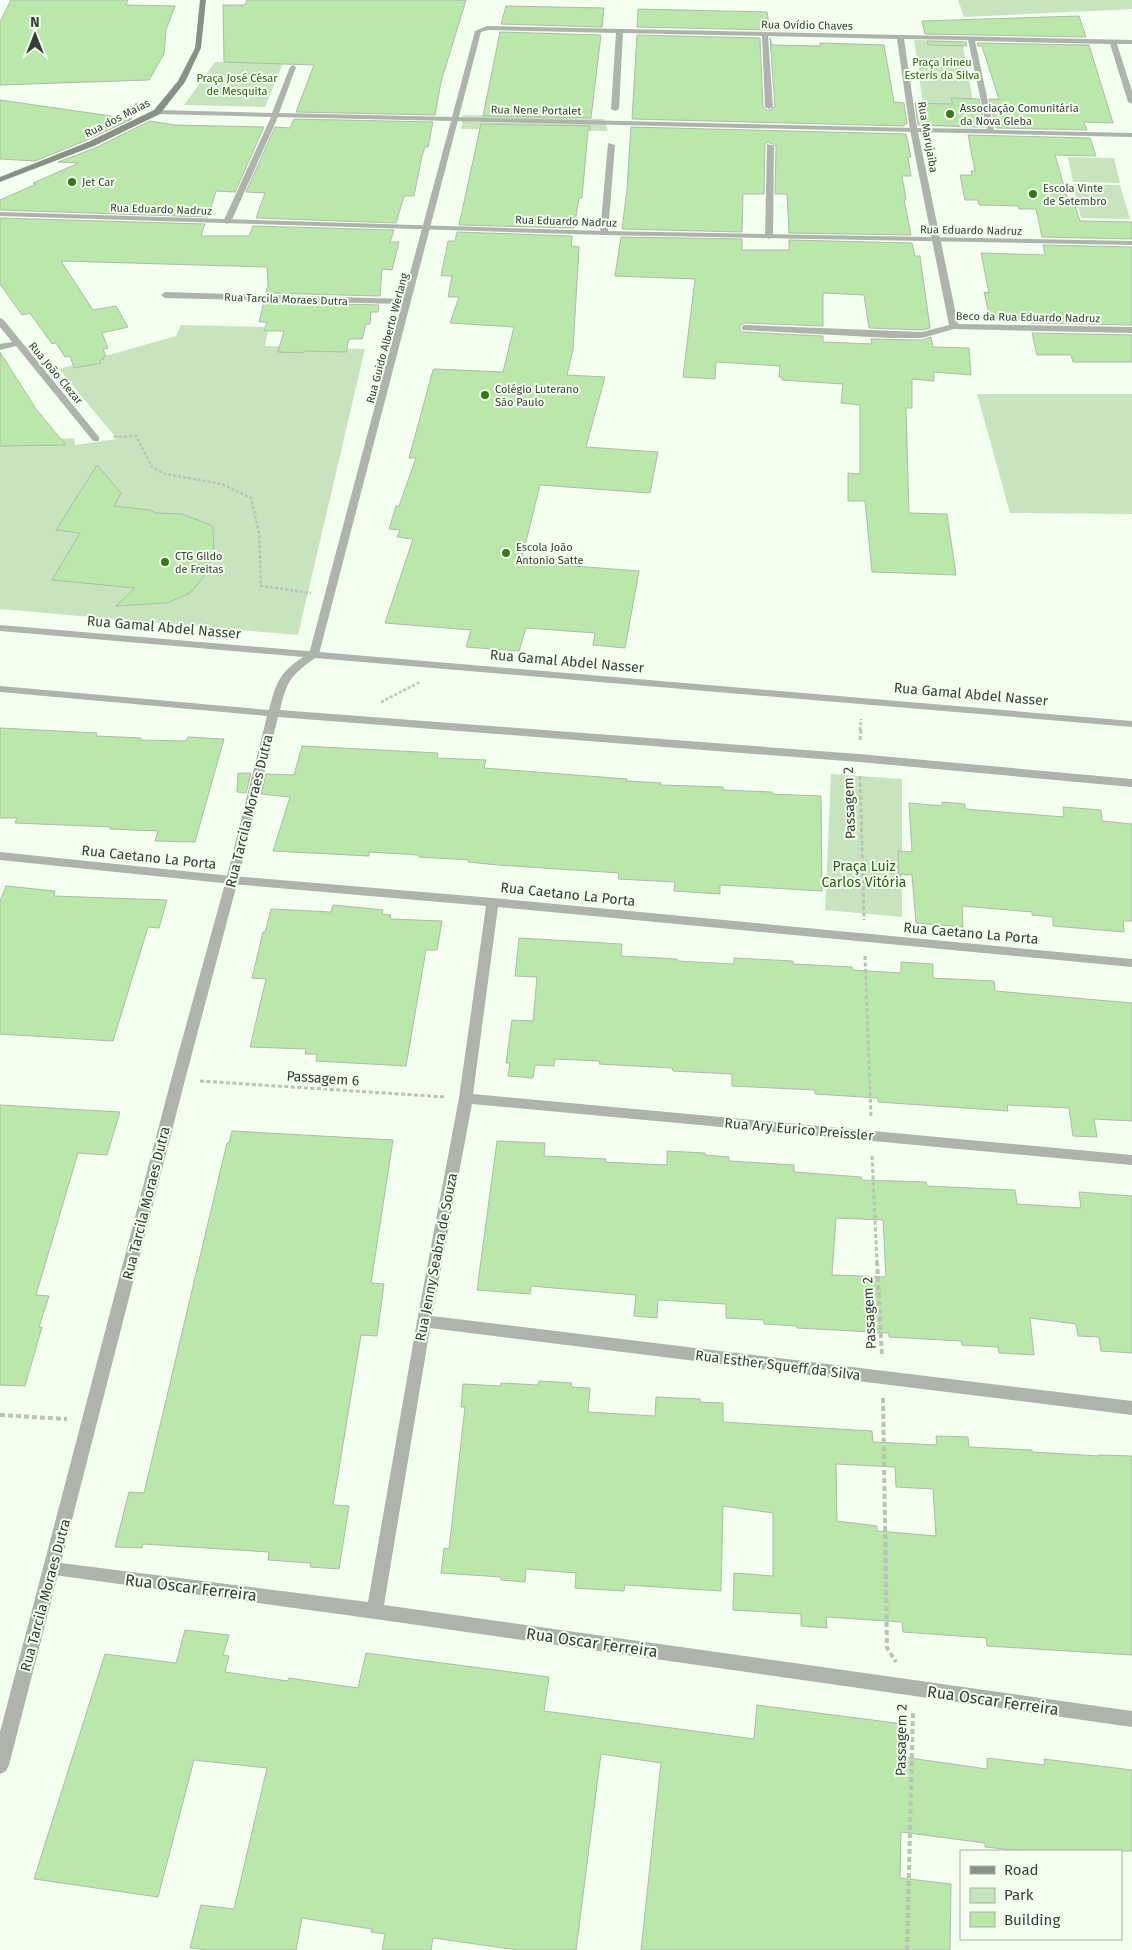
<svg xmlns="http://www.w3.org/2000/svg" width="1132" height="1950" font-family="'Fira Sans',sans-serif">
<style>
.green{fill:#c8e4be}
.building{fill:#bae7aa;stroke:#afbaab;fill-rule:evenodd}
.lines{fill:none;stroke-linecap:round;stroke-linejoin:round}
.path-far2{stroke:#b9c3b6;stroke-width:2.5;stroke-dasharray:3 2;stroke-linecap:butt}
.path-far1{stroke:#b9c3b6;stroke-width:3;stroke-dasharray:4 2.5;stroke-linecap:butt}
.path{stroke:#b9c3b6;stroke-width:4;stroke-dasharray:5 3;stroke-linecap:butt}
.pedestrian{fill:#aeb3ac;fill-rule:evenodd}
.minor{fill:#aeb3ac;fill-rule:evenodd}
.tertiary{fill:#aeb3ac;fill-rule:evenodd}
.secondary{fill:#899087;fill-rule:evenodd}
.poi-dot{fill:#387815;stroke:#f3ffef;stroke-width:2}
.labels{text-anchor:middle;stroke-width:4;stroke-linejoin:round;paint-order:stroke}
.far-street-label{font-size:11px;fill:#383d37;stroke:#f3ffef}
.far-park-label{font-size:11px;fill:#2c610f;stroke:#f3ffef}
.far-poi-label{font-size:11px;fill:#383d37;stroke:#f3ffef;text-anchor:start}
.street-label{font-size:14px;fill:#383d37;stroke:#f3ffef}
.park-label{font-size:14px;fill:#2c610f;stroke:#f3ffef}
.near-street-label{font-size:16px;fill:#383d37;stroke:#f3ffef}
</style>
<rect width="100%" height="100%" fill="#f3ffef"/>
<path class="green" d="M958,0H1132V9L964,17Z
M914,40L962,41L978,128L926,126Z
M215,62L283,63L265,107L184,105Z
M463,115L604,119L608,131L461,129Z
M1068,157L1114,158L1120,183L1073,182Z
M1073,184L1120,185L1130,219L1081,218Z
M181,325L269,327L265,346L365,349L298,635L0,609V443L74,438L75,445L117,439L59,369L176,336Z
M977,394H1132V514L1010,513Z
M831,774L902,779V917L825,910Z"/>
<path class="building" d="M11,0H128L126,5L175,6L166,30L164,54L149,80L0,85V22Z
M247,0H466L441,82L435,115L296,112L314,65L224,62L223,5H245Z
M506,6L604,8L602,27L501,24Z
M638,9L767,12L770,30L637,27Z
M1079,16L1086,37L925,34L922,21Z
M500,32L601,35L591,118L483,116Z
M637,35L760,38L763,107L768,111L775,107L770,38L772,45L820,46V43L884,45L894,102L904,103L907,124H904V126L632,119Z
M927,41L966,42L967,46L928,45Z
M977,43L1089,45L1113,123L1084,122L1087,130L996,128L989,99H999L982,46H978Z
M951,98L979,99L985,127L918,125L915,103L953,104Z
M0,100L132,119L87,140L35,161L0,159Z
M294,119L433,122L428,147H425L422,156L414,196H404L396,223L256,218L265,193L246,192L275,127L290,128Z
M150,121L175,125L264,127L235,192L216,191L208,217L0,210V200L36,184L33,183L79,163L58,162L95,148Z
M481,124L590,126V130H588L582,198H579L574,228L459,225Z
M631,127L906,134L911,157H908L911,176H902L906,199H904L911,235L789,233L787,194H775L776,146L768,142L765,144L764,194H743L742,232L622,229L627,189Z
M968,135L1090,138L1096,156L1055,155L1068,200H1073L1080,221L1132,222V239L1042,237L1036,209H1019L1018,206L979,205L978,200H965L960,175H972L971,171H975Z
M0,218L205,224L201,236H249L253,226L394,230L390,242H399L392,270L382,269L380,296L266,293L268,285L267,267L61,261L93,310L116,306L128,327L102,333L108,348L103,349L106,356L103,357L104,359L100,360L101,363L74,368L70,356L65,357L56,343L52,344L30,313L22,315L0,284Z
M457,232L572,236L571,246L579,247L573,350L567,375L605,377L586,447L658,452L650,493L540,485L521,562L639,571L625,648L593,645L595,633L526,628L519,651L466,647L471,630L385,623L413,539L397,537L400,530L389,529L396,506H399L416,458H409L433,370L435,369L503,372L514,327L450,323L459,297H448L452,276H441L448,241H455Z
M621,237L742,239V250H789V240L912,243L915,256H920L930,328L922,330L869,328L864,295L823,293V326L745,323L740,325V330L742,332L823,336V342L872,344L871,339L922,340L931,337L933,347L969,348L971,375L934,372V381L912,379V408H906L909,513L947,514L956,575L872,572L865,501H848V473L860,474V405L841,403L843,384L782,380V377H779L780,366L716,362L715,379L683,377L695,279L615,276Z
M1043,245L1132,247V325L1030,323V321L990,318L984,292L989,293L981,253L1045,255Z
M264,302L379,305L378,312H371L370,324H366L362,339H349L346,352L304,351L303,353L278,352L284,331H264L267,322H259Z
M1032,333L1132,335V362H1073L1071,355H1037Z
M0,352L36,409L66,445L0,446Z
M97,465L121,493L114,506L149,510L156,513L182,514L213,526L214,555L203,578L190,593L167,603L116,606L135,588L52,580L80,533L56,530Z
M0,728L97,733L96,736L141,738V740L186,741L188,737L224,739L195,842L155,841L158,831L110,829L111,827L15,823L17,818H0Z
M302,746L438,753L437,758L486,760L484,768L627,779L626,781L661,783L660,785L723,787V790L772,792V794L821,796L822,891L720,885V894L674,891L675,882L618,879L619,873L498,865L468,862L469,860L419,857V855L369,852V856L273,851L290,797L261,794L266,774L294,775Z
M238,773H251L246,793L237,792Z
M942,802L965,804V809L1064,817L1063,807L1101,810L1102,821L1132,824V921H1123L1124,932L1053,926V917L1032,915V912L962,906L963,927L916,923L912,875L899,874L898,851L912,852L909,803L942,806Z
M6,886L55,891L54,896L167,900L159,928L148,927L113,1041L0,1034V901Z
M333,905L383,910L382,914L391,915L390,919L442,921L437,950H426L406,1066L316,1061L317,1054H305L306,1049L250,1047L266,979L252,978L263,932H265L271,909L331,912Z
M519,938L622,944L621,956L677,959V961L734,964V958L793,961V964L852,967L853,970L901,973V962L933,964V978L994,981L995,991L1132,1003V1121L1094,1119L1097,1137L1073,1136L1069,1108L1007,1105L1008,1111L878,1102V1098L815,1094V1090L732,1086V1074L673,1071L672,1068L599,1064L600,1061L555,1059L554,1066L535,1065L533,1078L508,1076L510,1063H506L512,1020L533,1021L537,977L515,976Z
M0,1105L120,1112L107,1155L78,1153L36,1295L49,1296L39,1327H42L25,1386L0,1385Z
M232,1131L393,1140L371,1283L384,1284L377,1336L361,1335L333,1505L349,1506L339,1569L310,1567L311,1563L268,1560L269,1552L143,1544L142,1548L115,1547L129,1492L144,1493L227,1143H229Z
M497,1141L545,1143L544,1156L606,1159L605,1162L667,1165V1151L705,1153V1155L729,1157V1161L794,1165V1172L861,1177L862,1180L926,1182L927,1186L1015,1190L1017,1204L1081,1208L1079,1192L1132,1196V1353L1101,1351L1099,1337L1078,1336L1076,1324L1030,1318L1034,1355L999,1353L998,1347L962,1345L961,1341L889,1337V1333L797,1328V1326L764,1324V1320L726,1318V1304L658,1300L657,1318L634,1316L636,1295L531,1286L530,1294L477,1290ZM836,1218L883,1220L886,1277L832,1275Z
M539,1381L572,1383L571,1387L590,1388L588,1412L655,1416L656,1397L700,1399V1402L723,1403V1422L872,1431L873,1442L937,1445L936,1436L968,1437L969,1447L1032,1450V1452L1099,1456V1455L1132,1456V1655L987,1646L986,1638L903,1632L902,1622L826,1617L827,1628L801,1626V1614L733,1610L734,1573L773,1576V1513L723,1506L721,1591L625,1585L624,1591L575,1588L576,1573L526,1569L525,1582L501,1580V1577L441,1573L444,1548L449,1549L465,1407H461L463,1384L500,1386L501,1383L538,1385ZM836,1464L895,1467L896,1487L933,1489L936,1536L877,1531V1526L837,1521Z
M185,1630L229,1635L223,1655L229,1656L225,1672L288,1681L289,1678L358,1688L366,1653L549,1677L544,1711L754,1739L757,1705L903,1724V1757L987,1769V1758L1045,1765L1044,1759L1132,1770V1851H1022L985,1847V1843L901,1832L900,1878L951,1884L950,1950H641L661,1763L601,1754L576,1950H518L433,1938L431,1950H382L385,1934L371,1932L372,1929L302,1918L296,1950H207L190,1948L201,1905L234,1909L267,1768L194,1760L158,1897L34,1879L105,1654L176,1663Z"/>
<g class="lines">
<path class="path-far2" d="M114,437L136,436L152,467L165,474L222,484L251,498L259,533L261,586L311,593
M381,702L420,682
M860,730L861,719"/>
<path class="path-far1" d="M860,740L861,729
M860,776L864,920
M865,956L871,1117
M200,1081L446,1097
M872,1156L877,1262"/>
<path class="path" d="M877,1261L882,1357
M883,1398L887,1648L896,1662
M0,1415L67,1419
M907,1950L913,1711"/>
<path class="pedestrian" d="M452,117L914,128L918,130L914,132L455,121H452Z"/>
<path class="minor" d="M487,26L1132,40V44H1117L1132,91V104L1128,102L1110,44L975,41L994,130L1132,133V137L918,132L958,324L1132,327V333L954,329L922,338H889L742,330V326L745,325L922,332L949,325L910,130L897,39L768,36L773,107L769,109L765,107L762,36L623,33L619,109L615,111L611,109L616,33L488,30L481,32L319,654L314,657L310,656L309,654L402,304L165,298L161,295L165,292L403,299L451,121L278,117L231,222L227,224L223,222L271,117L157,114L153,112L157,110L272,113L290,67L293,65L296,67L279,113L452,117L475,31ZM904,39L968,40L987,129L917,128Z
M608,143L615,145L608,233L604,235L600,233Z
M767,144L774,146L773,237L769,239L765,237Z
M0,318L3,319L99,437V441H93L16,346L0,350V344L12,342L0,327Z
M0,852L232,876L493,898L1132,959V967L498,907L473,1094L1132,1155V1165L472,1104L432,1316L1132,1401V1415L430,1328L384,1605L1132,1711V1727L375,1619L47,1574L45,1569L47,1564L53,1562L368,1602L417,1321L459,1098L486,906L232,884L0,860Z"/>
<path class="tertiary" d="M0,212L604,231L1132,241V245L604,235L0,216Z
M0,625L1132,721V727L315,658C290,676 287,681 280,710L859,754L1132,779V787L859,762L278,717L238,880L185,1080L9,1765L6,1771L0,1774V1732L171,1080L226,880L267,716L0,692V686L269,710C276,683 279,673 303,657L0,631Z"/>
<path class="secondary" d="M200,0H206L201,48L185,82L160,114L94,146L0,182V177L88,142L154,110L178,81L195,48Z"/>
</g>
<g class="poi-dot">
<circle cx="950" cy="114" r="5"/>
<circle cx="72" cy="182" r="5"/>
<circle cx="1033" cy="194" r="5"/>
<circle cx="485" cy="395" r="5"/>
<circle cx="506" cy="553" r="5"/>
<circle cx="165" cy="562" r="5"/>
</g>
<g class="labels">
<g class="far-street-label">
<text transform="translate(807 25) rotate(1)" y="4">Rua Ovídio Chaves</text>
<text transform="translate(536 110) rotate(1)" y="4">Rua Nene Portalet</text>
<text transform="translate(117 118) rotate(-27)" y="4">Rua dos Maias</text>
<text transform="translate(928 137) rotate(80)" y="4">Rua Marujaíba</text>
<text transform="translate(161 209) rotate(2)" y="4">Rua Eduardo Nadruz</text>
<text transform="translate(566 221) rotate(2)" y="4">Rua Eduardo Nadruz</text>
<text transform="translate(971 230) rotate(1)" y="4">Rua Eduardo Nadruz</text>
<text transform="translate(286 299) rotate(2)" y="4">Rua Tarcila Moraes Dutra</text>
<text transform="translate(1028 317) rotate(1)" y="4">Beco da Rua Eduardo Nadruz</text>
<text transform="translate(387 338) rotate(-75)" y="4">Rua Guido Alberto Werlang</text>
<text transform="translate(56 373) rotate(50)" y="4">Rua João Clezar</text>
</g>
<g class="far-park-label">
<text x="942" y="66">Praça Irineu<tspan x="942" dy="13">Esteris da Silva</tspan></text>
<text x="237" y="82">Praça José César<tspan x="237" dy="13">de Mesquita</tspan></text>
</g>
<g class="far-poi-label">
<text x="960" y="112">Associação Comunitária<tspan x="960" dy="13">da Nova Gleba</tspan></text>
<text x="82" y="186">Jet Car</text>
<text x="1043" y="192">Escola Vinte<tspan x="1043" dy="13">de Setembro</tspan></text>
<text x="495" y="393">Colégio Luterano<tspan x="495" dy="13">São Paulo</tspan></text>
<text x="516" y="551">Escola João<tspan x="516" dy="13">Antonio Satte</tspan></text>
<text x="175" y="560">CTG Gildo<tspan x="175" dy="13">de Freitas</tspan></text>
</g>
<g class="street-label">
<text transform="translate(164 627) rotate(5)" y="5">Rua Gamal Abdel Nasser</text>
<text transform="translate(567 661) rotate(5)" y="5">Rua Gamal Abdel Nasser</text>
<text transform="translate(971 694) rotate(5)" y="5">Rua Gamal Abdel Nasser</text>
<text transform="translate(849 803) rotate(-92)" y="5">Passagem 2</text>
<text transform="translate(249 811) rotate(-76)" y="5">Rua Tarcila Moraes Dutra</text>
<text transform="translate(149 857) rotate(6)" y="5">Rua Caetano La Porta</text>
<text transform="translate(568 894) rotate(6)" y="5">Rua Caetano La Porta</text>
<text transform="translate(971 933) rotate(5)" y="5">Rua Caetano La Porta</text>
<text transform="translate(323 1078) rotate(4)" y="5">Passagem 6</text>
<text transform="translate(799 1129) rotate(5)" y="5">Rua Ary Eurico Preissler</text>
<text transform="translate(146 1203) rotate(-76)" y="5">Rua Tarcila Moraes Dutra</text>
<text transform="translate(436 1257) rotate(-79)" y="5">Rua Jenny Seabra de Souza</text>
<text transform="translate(869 1313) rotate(-93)" y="5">Passagem 2</text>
<text transform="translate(778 1365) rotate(7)" y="5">Rua Esther Squeff da Silva</text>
<text transform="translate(45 1595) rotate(-75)" y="5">Rua Tarcila Moraes Dutra</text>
<text transform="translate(901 1740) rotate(-89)" y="5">Passagem 2</text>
</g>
<g class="park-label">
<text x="864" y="871">Praça Luiz<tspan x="864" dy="16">Carlos Vitória</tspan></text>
</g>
<g class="near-street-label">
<text transform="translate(191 1587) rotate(7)" y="6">Rua Oscar Ferreira</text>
<text transform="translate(592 1642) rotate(8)" y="6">Rua Oscar Ferreira</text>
<text transform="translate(993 1700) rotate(8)" y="6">Rua Oscar Ferreira</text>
</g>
</g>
<rect x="960" y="1850" width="162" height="90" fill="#f3ffef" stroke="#a8b1a5"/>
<rect x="970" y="1866" width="25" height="8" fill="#899087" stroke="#a8b1a5"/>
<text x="1004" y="1875" font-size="15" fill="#383d37">Road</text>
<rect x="970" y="1888" width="25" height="15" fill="#c8e4be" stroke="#a8b1a5"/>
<text x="1004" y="1900" font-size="15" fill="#383d37">Park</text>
<rect x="970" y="1912" width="25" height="15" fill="#bae7aa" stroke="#a8b1a5"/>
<text x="1004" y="1925" font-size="15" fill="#383d37">Building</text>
<g transform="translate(35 35)" stroke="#f3ffef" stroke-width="4" paint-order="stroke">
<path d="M0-4L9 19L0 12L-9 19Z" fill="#383d37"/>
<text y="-8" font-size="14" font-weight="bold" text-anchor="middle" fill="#383d37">N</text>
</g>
</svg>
